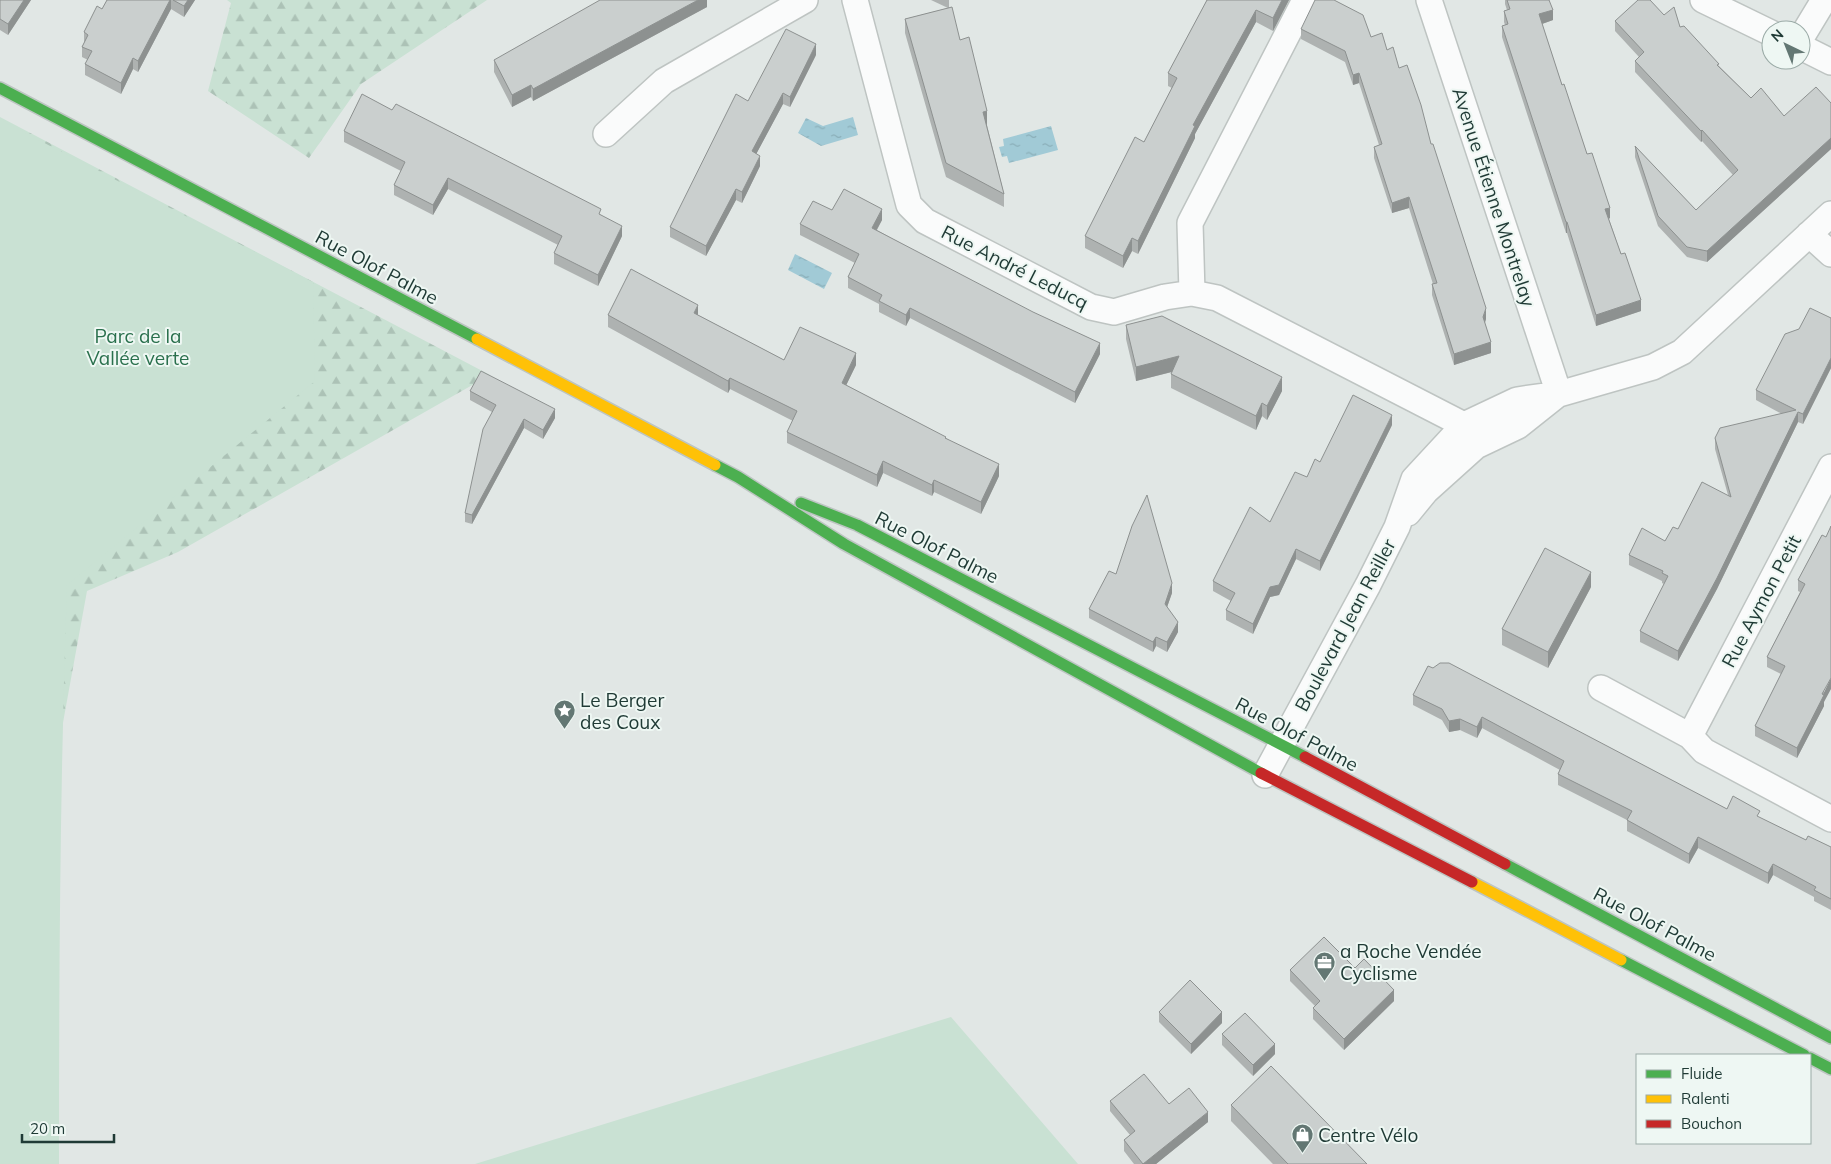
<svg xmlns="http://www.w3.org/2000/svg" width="1831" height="1164" font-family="Mulish,sans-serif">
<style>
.forest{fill:url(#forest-firs)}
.park{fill:#c9e1d3}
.water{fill:url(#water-ripples)}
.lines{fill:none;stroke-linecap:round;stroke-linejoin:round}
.street-casing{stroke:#bec4c2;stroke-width:28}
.fast-casing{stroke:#bdc5c2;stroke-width:14}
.slow-casing{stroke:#bdc5c2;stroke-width:14}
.jam-casing{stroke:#bdc5c2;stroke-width:14}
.street{stroke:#fafbfb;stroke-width:25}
.fast{stroke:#4caf50;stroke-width:11}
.slow{stroke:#ffc107;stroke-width:11}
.jam{stroke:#c62828;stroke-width:11}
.wall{fill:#aeb2b1}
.shaded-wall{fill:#8d9190}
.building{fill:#cacfce;stroke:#8d9190}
.labels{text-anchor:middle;stroke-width:4;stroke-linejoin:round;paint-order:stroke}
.street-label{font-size:19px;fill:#1f3a35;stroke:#eef7f3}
.park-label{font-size:19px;fill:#2a704d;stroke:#eef7f3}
.poi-label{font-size:19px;fill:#1f3a35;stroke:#eef7f3;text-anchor:start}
</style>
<defs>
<pattern id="forest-firs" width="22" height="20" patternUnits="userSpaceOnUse" patternTransform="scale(1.25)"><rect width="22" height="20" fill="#c9e1d3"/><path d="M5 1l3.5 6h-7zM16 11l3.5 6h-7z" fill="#acc2b6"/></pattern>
<pattern id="water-ripples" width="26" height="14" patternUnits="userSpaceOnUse" patternTransform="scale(1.25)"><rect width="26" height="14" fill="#a1cad6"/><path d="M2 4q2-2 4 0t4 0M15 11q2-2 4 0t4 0" fill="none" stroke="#8aaeb8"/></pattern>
</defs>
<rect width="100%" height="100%" fill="#e1e7e5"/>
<path class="forest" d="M227,0H487L361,84L309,158L208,91L231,3Z
M0,117L490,375L178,552L87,591L62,728L44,1164H0Z"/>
<path class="park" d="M0,120L313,282L315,381L67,585C60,778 59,971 59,1164H0Z
M951,1017L1078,1164H475Z"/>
<path class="water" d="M853,117L858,135L821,146L798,133L806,118L823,126Z
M1051,126L1058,150L1009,163L1007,156L1002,157L999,147L1004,146L1003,139Z
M795,254L832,273L824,289L788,270Z"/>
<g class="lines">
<defs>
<path id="street" d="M855,0L909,205L925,221L1091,307L1114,312L1165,297L1192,293L1217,298L1464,425L1476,446
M1429,0L1559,394
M1703,0L1771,33
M1801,38L1824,0
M1801,47L1831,62
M606,134L664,81L805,0
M1809,234L1831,254
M1192,293L1190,223L1305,0
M1408,513L1426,491L1476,446L1518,426L1557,395
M1601,688L1690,736L1704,751L1831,819
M1690,736L1831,467
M1265,775L1368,585L1397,527L1414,479L1464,425L1517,400L1559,394L1653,367L1682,352L1831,214"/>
<path id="fast" d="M0,88L477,339
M715,465L738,477L844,544L1261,773
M801,503L857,525L1305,757
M1505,864L1831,1038
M1621,960L1804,1055
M1810,1058L1831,1069"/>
<path id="slow" d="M477,339L715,465
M1472,882L1621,960"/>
<path id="jam" d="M1305,757L1505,864
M1261,773L1472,882"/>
</defs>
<use href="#street" class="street-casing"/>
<use href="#fast" class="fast-casing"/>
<use href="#slow" class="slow-casing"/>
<use href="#jam" class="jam-casing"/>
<use href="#street" class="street"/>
<use href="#fast" class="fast"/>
<use href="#slow" class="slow"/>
<use href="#jam" class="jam"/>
</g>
<path class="wall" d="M0,0H31L8,35L0,30Z
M107,0H195L184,17L171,9L138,72L133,69L121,94L85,75V64L88,60L82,57V47L84,43V32L102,9Z
M707,0V7L533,101L531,97L512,107L494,72V60Z
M931,0H949V8L987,125L1004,194V207L946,177L905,33V19L948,8Z
M1207,0H1289L1273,31L1256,22L1195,134V138L1138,254L1132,251L1123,268L1085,248V236L1144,142L1172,88L1168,86V73Z
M1505,0H1549L1553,20L1542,24L1562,85L1587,154L1610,218L1609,219L1621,254L1641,311L1596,326L1567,233H1566L1502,37V26L1505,25L1504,22V11L1507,10L1505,4Z
M1664,15L1680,27L1751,98L1784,116L1831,103V149L1707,262L1687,257L1658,226L1635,157V146L1696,210L1733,175L1702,141L1701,142L1635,72V61L1639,57L1615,31V21Z
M1301,29L1371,37L1387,50L1399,68L1431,144L1486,319L1485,323L1491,353L1454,365L1432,295V284H1433L1409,208L1392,213L1374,158V147L1379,145L1359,83L1353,85L1345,62L1301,39Z
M816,55L790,107L783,104L756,154L760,166L742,203L736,200L706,256L670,237V227L748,101Z
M392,110L601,215L622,236L598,286L554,264V253L558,245L448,189L433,215L394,195V185L401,171L344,142V131Z
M832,210L882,220L877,230L1100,354L1075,403L910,318L906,326L879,312V304L848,288V277L855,263L800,235V224Z
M608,315H698L784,360L856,365L846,385L946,438L999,476L981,514L934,492L932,496L883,473L877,487L787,443V432L793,421L730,389L728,393L608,327Z
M1831,318V368L1803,424L1798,422L1717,589L1678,661L1640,642V631L1664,584L1662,583V581L1629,565V555L1665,541L1678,529L1728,495L1715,449V438L1782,414L1756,400V390Z
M1126,325L1282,391L1267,420L1262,416L1256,430L1171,388V374L1172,372L1136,381L1126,339Z
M470,391L555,418L543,439L524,428L472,524L465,522V513L492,412L470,400Z
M1392,425L1320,571L1296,559L1279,595L1270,597L1253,634L1226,620V610L1231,601L1213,591V581L1270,522L1320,462Z
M1822,535L1824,706L1797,758L1755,736V726L1781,674L1767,667V657L1800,592L1798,591V580Z
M1116,574L1172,593L1167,607L1178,632L1167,652L1156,646L1153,652L1089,618V609Z
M1591,587L1548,668L1502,645V629Z
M1428,666L1727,809L1760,818L1806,840L1831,847V910L1814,901V897L1773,875L1768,884L1698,848L1689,864L1627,831V820L1558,785V774L1560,770L1482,728L1477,738L1460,730L1449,732L1442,720L1413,705V695Z
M1355,968L1394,1001L1344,1050L1313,1019V1008L1315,1006L1290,981V970Z
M1159,1012L1222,1023L1191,1054L1159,1022Z
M1222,1034L1275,1054L1253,1076L1222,1045Z
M1110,1101L1169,1104L1208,1122L1156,1164H1134L1124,1151V1140L1130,1135L1110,1111Z
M1231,1105L1367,1164H1273L1231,1121Z"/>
<path class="shaded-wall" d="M24,0H31L8,35V24Z
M170,0H171V9L138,72V61Z
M188,0H195L184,17V6Z
M698,0H707V7L533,101V89Z
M1282,0H1289L1273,31V18Z
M1256,10V22L1195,134V138L1138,254V241L1193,125Z
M1553,10V20L1539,25V14Z
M816,44V55L790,107V97Z
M133,58V69L121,94V83Z
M1359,73V83L1353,85V75Z
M531,85V97L512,107V95Z
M783,93V104L752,162V151Z
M987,111V125L983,126V112Z
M1702,130V141L1701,142V131Z
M1831,138V149L1707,262V251Z
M760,156V166L742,203V192Z
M448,178V189L433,215V205Z
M736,189V200L706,256V246Z
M1409,197V208L1392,213V203Z
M1610,208V218L1605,220V209Z
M882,209V220L872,238V228Z
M1566,222H1567V233H1566Z
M622,226V236L598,286V275Z
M1132,238V251L1123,268V256Z
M1641,300V311L1596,326V315Z
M698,305V317L694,313Z
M910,308V318L906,326V315Z
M1486,308V319L1483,328V317Z
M1491,342V353L1454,365V354Z
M1100,343V354L1075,403V392Z
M856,353V365L842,394V383Z
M1179,356V370L1136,381V367Z
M1831,358V368L1803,424V414Z
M1282,377V391L1267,420V406Z
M730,378V389L728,393V381Z
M1262,403V416L1256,430V416Z
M555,409V418L543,439V430Z
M1798,412V422L1717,589L1678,661V651Z
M1392,415V425L1320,571V561Z
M524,419V428L472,524V515Z
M883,461V473L877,487V475Z
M999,464V476L981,514V502Z
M934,480V492L932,496V485Z
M1296,549V559L1279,595L1270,597L1253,634V624L1270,587Z
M1591,572V587L1548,668V652Z
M1172,583V593L1165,613V604Z
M1178,622V632L1167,652V642Z
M1156,637V646L1153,652V642Z
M1831,678V689L1824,702V706L1797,758V748Z
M1482,717V728L1477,738V727Z
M1460,719V730L1449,732V721Z
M1698,837V848L1689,864V854Z
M1773,864V875L1768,884V873Z
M1394,990V1001L1344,1050V1039Z
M1222,1012V1023L1191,1054V1044Z
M1275,1044V1054L1253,1076V1065Z
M1208,1112V1122L1156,1164H1143Z"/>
<path class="building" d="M0,0H24L8,24L0,19Z
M107,0H170L138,61L133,58L121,83L85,64L92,51L82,47L88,35L84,32L97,6L102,9Z
M173,0H188L184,6Z
M600,0H698L533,89L531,85L512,95L494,60Z
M1207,0H1282L1273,18L1256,10L1193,125L1195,126L1138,241L1132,238L1123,256L1085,236L1135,137L1144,142L1177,78L1168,73Z
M1315,0H1334L1363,15L1371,37L1382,33L1387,50L1393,47L1399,68L1407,65L1421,105L1431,144H1433L1486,308L1483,317L1491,342L1454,354L1432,284L1437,283L1409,197L1392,203L1374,147L1382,144L1359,73L1353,75L1345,51L1301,29Z
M1507,0H1549L1553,10L1539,14L1562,85L1564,84L1587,154L1592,153L1610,208L1605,209L1621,254L1625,253L1641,300L1596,315L1567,222H1566L1502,26L1508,24L1504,11L1510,9Z
M1638,0H1650L1664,15L1674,7L1680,27L1684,26L1719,64L1717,65L1751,98L1761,88L1784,116L1816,87L1831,103V138L1707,251L1687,247L1658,216L1635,146L1696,210L1738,170L1702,130L1701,131L1635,61L1644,52L1615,21Z
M952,7L960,40L969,37L987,111L983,112L1004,194L946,163L905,19Z
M786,29L816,44L790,97L783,93L752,151L760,156L742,192L736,189L706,246L670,227L736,94L748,101Z
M362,94L392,110L396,104L601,209L599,214L622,226L598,275L554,253L562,236L448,178L433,205L394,185L405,162L344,131Z
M844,189L882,209L872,228L1033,312L1100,343L1075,392L910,308L906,315L879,301L882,295L848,277L859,254L800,224L813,201L832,210Z
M631,269L698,305L694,313L784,360L800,327L856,353L842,383L946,437L945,438L999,464L981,502L934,480L932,485L883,461L877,475L787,432L797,411L730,378L728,381L608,315Z
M1810,308L1831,318V358L1803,414L1798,412L1717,578L1678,651L1640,631L1668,576L1662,573L1663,571L1629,555L1642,528L1665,541L1673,527L1678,529L1702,482L1731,497L1715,438L1720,428L1796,410L1756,390L1785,334L1799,329Z
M1162,316L1282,377L1267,406L1262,403L1256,416L1171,374L1179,356L1136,367L1126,325Z
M481,371L555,409L543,430L524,419L472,515L465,513L483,429L496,405L470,391Z
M1353,395L1392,415L1320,561L1296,549L1279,585L1270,587L1253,624L1226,610L1235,593L1213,581L1250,507L1270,522L1295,472L1307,477L1315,459L1320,462Z
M1147,495L1172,583L1165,604L1178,622L1167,642L1156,637L1153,642L1089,609L1109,571L1116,574L1132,526Z
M1831,526V678L1822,694L1824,695L1797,748L1755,726L1785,666L1767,657L1805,584L1798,580L1822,535L1826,537Z
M1545,548L1591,572L1548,652L1502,629Z
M1440,663H1449L1727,809L1733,796L1760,811L1757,816L1806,840L1808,836L1831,847V899L1814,890L1816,887L1773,864L1768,873L1698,837L1689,854L1627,820L1632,811L1558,774L1564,761L1482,717L1477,727L1460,719L1449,721L1442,709L1413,695L1428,666L1433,668Z
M1324,937L1355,968L1364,959L1394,990L1344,1039L1313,1008L1320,1001L1290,970Z
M1190,980L1222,1012L1191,1044L1159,1012Z
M1245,1013L1275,1044L1253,1065L1222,1034Z
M1271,1066L1367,1164H1288L1231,1105Z
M1144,1074L1169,1104L1189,1088L1208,1112L1143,1164L1124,1140L1135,1131L1110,1101Z"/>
<defs>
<symbol id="sight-pin" viewBox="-11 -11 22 30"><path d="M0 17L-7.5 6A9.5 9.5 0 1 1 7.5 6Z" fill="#637773" stroke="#eef7f3"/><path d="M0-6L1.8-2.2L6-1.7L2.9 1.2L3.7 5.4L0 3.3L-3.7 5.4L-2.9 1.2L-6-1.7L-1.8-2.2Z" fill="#fff"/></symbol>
<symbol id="office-pin" viewBox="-11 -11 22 30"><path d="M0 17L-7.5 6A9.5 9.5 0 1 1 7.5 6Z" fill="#637773" stroke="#eef7f3"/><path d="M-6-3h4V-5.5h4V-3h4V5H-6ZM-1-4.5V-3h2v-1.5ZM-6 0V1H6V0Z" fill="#fff"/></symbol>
<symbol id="shop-pin" viewBox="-11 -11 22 30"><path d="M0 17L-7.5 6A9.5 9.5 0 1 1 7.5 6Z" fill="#637773" stroke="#eef7f3"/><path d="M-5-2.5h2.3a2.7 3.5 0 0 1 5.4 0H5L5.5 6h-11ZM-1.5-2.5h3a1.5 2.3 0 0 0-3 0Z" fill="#fff"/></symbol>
</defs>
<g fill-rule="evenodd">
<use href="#sight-pin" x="552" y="698" width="25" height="34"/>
<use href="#office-pin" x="1312" y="950" width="25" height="34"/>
<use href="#shop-pin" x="1290" y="1122" width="25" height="34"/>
</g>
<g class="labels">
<g class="street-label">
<text transform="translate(1494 197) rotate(72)" y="7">Avenue Étienne Montrelay</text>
<text transform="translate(377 267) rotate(28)" y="7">Rue Olof Palme</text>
<text transform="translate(1015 267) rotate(27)" y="7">Rue André Leducq</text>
<text transform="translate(937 547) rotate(27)" y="7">Rue Olof Palme</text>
<text transform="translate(1761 601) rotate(-62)" y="7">Rue Aymon Petit</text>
<text transform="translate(1345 625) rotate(-62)" y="7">Boulevard Jean Reiller</text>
<text transform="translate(1297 734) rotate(28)" y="7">Rue Olof Palme</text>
<text transform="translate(1655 924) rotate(28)" y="7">Rue Olof Palme</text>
</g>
<g class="park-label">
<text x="138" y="343">Parc de la<tspan x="138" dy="22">Vallée verte</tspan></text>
</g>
<g class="poi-label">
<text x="580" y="707">Le Berger<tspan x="580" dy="22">des Coux</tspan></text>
<text x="1340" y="958">a Roche Vendée<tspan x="1340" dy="22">Cyclisme</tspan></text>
<text x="1318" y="1142">Centre Vélo</text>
</g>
</g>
<rect x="1636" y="1054" width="175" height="90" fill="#eef7f3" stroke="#9baba7"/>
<rect x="1646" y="1070" width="25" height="8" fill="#4caf50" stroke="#9baba7"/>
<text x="1681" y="1079" font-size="15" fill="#1f3a35">Fluide</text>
<rect x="1646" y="1095" width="25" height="8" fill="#ffc107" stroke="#9baba7"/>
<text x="1681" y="1104" font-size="15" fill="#1f3a35">Ralenti</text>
<rect x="1646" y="1120" width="25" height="8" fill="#c62828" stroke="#9baba7"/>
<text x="1681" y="1129" font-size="15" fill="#1f3a35">Bouchon</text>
<g transform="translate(1786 45) rotate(317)"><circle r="24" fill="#eef7f3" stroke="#9baba7"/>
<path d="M0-4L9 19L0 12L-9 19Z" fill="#637773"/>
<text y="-8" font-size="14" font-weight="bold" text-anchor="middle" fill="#1f3a35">N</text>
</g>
<path d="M22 1134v8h92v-8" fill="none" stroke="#1f3a35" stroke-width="2.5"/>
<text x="30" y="1134" font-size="15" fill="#1f3a35" stroke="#eef7f3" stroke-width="4" paint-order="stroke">20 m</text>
</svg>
